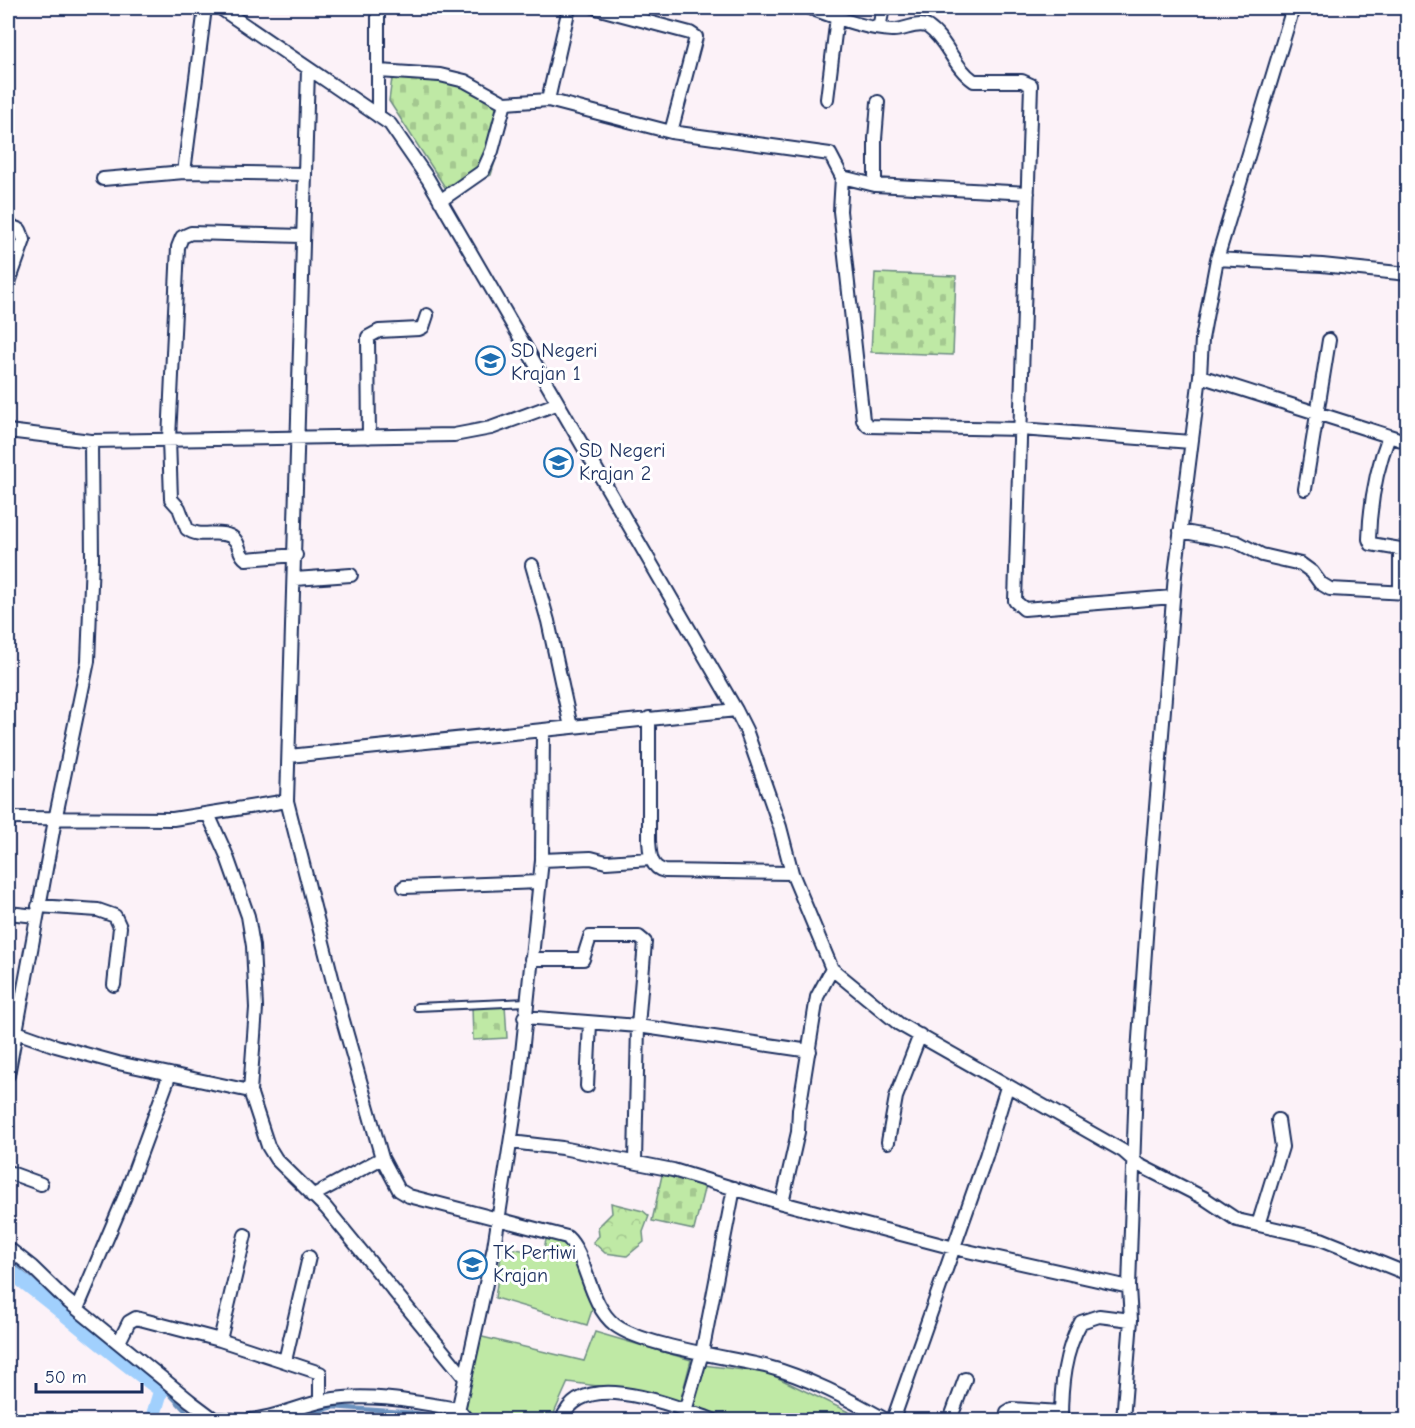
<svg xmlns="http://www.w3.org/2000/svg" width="1415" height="1428" font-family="'Comic Neue',sans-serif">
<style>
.forest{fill:url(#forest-crowns);stroke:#6d8c82;stroke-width:1.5}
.cemetery{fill:url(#cemetery-stones);stroke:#6d8c82;stroke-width:1.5}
.park{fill:#bfe9a5;stroke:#6d8c82;stroke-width:1.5}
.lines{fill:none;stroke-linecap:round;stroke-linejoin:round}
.stream{stroke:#6b90bd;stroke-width:4.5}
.canal{stroke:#a1d0fd;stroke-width:15}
.service-casing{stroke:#1b2f5e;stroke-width:10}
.minor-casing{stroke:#1b2f5e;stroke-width:16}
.service{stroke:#fff;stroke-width:6}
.minor{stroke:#fff;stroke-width:12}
.labels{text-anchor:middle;stroke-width:6;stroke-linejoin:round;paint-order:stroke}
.poi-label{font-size:20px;fill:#1b2f5e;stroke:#fff;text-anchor:start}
</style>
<defs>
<pattern id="forest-crowns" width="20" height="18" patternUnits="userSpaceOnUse" patternTransform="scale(1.5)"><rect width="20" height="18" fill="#bfe9a5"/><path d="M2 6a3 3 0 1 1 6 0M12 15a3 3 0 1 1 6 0" fill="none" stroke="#a4c890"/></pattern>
<pattern id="cemetery-stones" width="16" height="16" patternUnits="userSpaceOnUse" patternTransform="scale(1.5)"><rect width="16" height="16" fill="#bfe9a5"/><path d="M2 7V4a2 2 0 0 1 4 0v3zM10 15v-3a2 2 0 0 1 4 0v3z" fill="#a4c890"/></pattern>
</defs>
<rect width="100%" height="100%" fill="#fcf2f8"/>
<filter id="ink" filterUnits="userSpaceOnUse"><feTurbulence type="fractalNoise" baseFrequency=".0167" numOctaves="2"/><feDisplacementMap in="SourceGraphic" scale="12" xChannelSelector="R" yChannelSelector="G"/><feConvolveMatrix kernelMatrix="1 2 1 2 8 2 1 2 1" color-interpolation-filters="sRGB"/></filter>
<g filter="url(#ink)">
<path class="forest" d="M611,1203L643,1211L649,1216L643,1232L644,1242L627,1256L605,1253L593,1242L599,1236L598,1227L612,1213Z"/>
<path class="cemetery" d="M396,76L462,80L507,109L508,118L491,175L450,195L389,101L392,78Z
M875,273L956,276L953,355L871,352Z
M505,1004L507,1038L473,1040L472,1006Z
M662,1175L705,1185L694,1230L652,1221Z"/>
<path class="park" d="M547,1235L567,1241L594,1304L587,1325L495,1298L502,1249L505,1247L543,1254Z
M595,1332L691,1360L678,1410L668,1406L657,1394L568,1382L555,1411L553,1420H476L466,1407L478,1336L584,1361Z
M703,1365L768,1373L865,1420H711L693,1412Z"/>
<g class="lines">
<path class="stream" d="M8,1260L66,1312L164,1388L194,1420
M289,1420L333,1407L415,1413L453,1420"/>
<path class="canal" d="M8,1270C60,1308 108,1352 161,1390L152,1420"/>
<defs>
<path id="service" d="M417,1007L526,1002"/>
<path id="minor" d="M220,8L390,124L428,179L736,710L746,730L780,827L792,873L832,969L899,1024L1123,1151L1139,1165L1204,1198L1237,1220L1321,1239L1408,1274
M378,8V116
M810,8C835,17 865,29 892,30C903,31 918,21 928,27C947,40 954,68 974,81H1022L1031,85L1015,601L1024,609L1173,597
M879,28L883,8
M379,71L440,75L465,81L505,103L548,100L671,132L696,37L690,33L596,8
M827,99L837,17
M548,100L569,8
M671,132L830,154L842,177L875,185L1028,193
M184,172L205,8
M842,177L840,211L863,420L868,426L1021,429L1191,442
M103,179L184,172L304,174
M875,185V139L878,102
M440,201L483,171L492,151L505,103
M8,225L20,230L24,240L8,285
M1217,259L1322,265L1408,274
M1200,376L1408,442
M8,431L91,441L454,435L491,428L556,404
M1389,436C1376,469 1370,504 1369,539L1371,544L1400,549V592
M369,437L368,337L379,331L419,329L423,327L427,315
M1305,489L1329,340
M1180,531L1237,542L1262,555L1301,564L1312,572L1320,583L1330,589L1408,593
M296,555L246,559C237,553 241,541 230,536C216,529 200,539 187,529L179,508L171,499L169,439L178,247L182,237L191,233L302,236
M532,565L548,621L571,727
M295,579L351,575
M649,718V840C650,854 650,868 665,871L792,873
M289,756L543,730
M287,801L342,1017L382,1158L399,1190L409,1196L567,1237C587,1255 588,1304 615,1325C643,1346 728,1357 765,1366C808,1377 848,1399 886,1420
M208,814L226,854L248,916L253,946L256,1008L250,1091L268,1146L276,1159L326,1208L465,1378
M8,818L173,819L287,801L308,69
M542,860L591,858L606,862L650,859
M404,887L539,882
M38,906L98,910L115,916L120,927L114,985
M8,913L36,916
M531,959H583L590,937H639L645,942L638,1026L810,1051
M524,1017L638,1026L635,1161
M8,1029L56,1046L118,1063L250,1091
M8,1075L55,820L88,661L92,559L91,441
M587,1086L590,1023
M511,1142L562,1148L673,1170L782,1203L954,1248L1129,1287
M888,1142L896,1097L920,1035
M8,1172L41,1184
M312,1196L382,1158
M782,1203L798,1132L799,1110L817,997L832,969
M1258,1225L1282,1147L1278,1120
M8,1248L32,1267L65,1299L190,1401L214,1419L233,1420
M77,1309L125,1196L170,1074
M220,1340L245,1235
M119,1342L129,1322L136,1318L220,1340L320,1373V1402
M285,1361L309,1257
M685,1411L702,1353L734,1188
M250,1420C280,1417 305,1403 334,1399C374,1393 419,1403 458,1409L467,1420
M456,1420L494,1247L518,1092L542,860L543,730L736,710
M562,1420C581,1366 676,1407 713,1420
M893,1420L986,1156L1007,1087
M950,1420L965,1379
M1006,1420L1007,1412L1012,1409L1061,1412
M1061,1420C1061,1386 1064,1352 1081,1322L1099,1316L1131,1320
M1123,1420L1131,1320L1129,1287L1136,1082L1149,893L1175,575L1200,376L1202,339L1217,259L1293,8"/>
</defs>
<use href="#service" class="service-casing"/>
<use href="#minor" class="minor-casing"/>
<use href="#service" class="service"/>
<use href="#minor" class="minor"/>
</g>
</g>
<defs>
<symbol id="school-ring" viewBox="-11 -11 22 22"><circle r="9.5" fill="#fff" stroke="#1f6fb2" stroke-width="1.5"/><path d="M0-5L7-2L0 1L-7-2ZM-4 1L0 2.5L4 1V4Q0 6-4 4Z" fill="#1f6fb2"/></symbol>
</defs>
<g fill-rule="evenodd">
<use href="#school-ring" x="474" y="344" width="33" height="33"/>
<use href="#school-ring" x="542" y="446" width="33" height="33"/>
<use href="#school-ring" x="456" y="1248" width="33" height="33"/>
</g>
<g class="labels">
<g class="poi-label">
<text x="511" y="357">SD Negeri<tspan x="511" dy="23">Krajan 1</tspan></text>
<text x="579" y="457">SD Negeri<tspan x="579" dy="23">Krajan 2</tspan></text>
<text x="493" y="1259">TK Pertiwi<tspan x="493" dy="23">Krajan</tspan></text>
</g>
</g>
<rect width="1415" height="1428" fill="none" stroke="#fff" stroke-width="30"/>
<rect x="15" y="15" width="1385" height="1398" fill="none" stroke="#1b2f5e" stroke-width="2" filter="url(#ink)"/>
<path d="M36 1383v9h106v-9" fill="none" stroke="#1b2f5e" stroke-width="3"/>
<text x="45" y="1383" font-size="18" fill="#1b2f5e" stroke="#ffffff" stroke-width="4.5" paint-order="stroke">50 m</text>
</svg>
